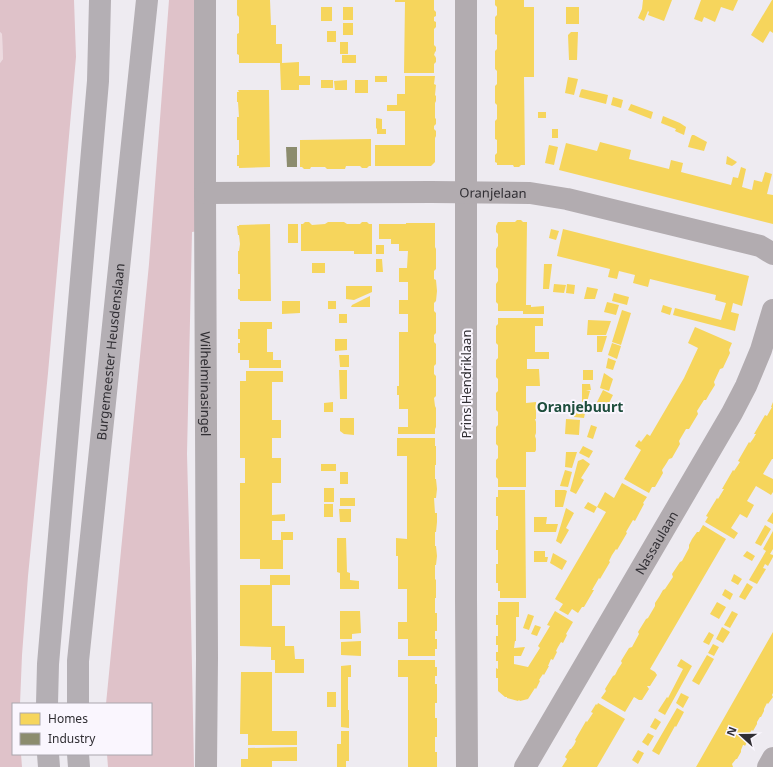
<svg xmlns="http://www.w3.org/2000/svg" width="773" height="767" font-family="'Noto Sans',sans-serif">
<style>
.green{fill:#eddadf}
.forest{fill:#dfc2c9}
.homes{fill:#f6d55c}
.industry{fill:#8c8c6e}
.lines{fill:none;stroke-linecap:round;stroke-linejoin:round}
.minor{stroke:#b2acb0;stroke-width:22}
.major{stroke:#b4afb4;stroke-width:22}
.labels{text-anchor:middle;stroke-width:4;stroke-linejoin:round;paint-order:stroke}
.street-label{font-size:13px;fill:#302e33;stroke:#faf6fe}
.neighbourhood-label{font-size:14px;font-weight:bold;fill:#1e4e3d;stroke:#faf6fe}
</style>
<rect width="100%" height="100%" fill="#eeebf1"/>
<path class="green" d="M0,32L2,34L3,59L0,63Z"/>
<path class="forest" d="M0,0H74L76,57L48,373L28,576L22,655L20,704H13V754H21L22,767H0V63L3,59L2,34L0,32Z
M169,0H194V162L199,163V231L192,232L187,454L190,568L194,767H108L107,754H151V704H106L149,264Z"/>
<path class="homes" d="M237,0H270L271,25H276V44H282V63L299,62V76H310V85H299V90H281L280,63H239V55L237,54V34L239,33V17L237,15Z
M395,0H434V10L436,12V16L434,17V21L436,22V27L434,29V45L436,47V51L435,52L434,55L435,56L436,58V62L434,64V73H404L405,2H395Z
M495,0H524V7H534V77H524L525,165H521L519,167H514L513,165H497V163L495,162V155L497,153V140L495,139V121L497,119V105L495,103V86L497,84V71L495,69V51L497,49V35L495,34V17L497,15V7L495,5Z
M643,0H672L664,21L648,15L649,12L648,11L644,21L638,18L642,9Z
M701,0H738L733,11L721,7L715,22L704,17L702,22L694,19Z
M772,0H773V33L770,31L763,43L751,35Z
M321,7H332V21H321Z
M343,7H353V20H343Z
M566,7H579V24H566Z
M343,23H353V35H343Z
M327,31H336V42H327Z
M571,32H578L577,60H569L568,35Z
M340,42H348V54H340Z
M342,55H356V63H342Z
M375,76H387V82H375Z
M405,76H435L434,84L436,85L435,95L436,96V101L435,103V118L436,119V124L434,126V129L436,131V136L435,138V162L431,166H375V145H405V111H387V105H397V94H405Z
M568,77L578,79L574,95L565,93Z
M321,80H333V88H321Z
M347,80V90H335L334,81Z
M355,80H368V93H355Z
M582,89L608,95L606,104L579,97L581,90Z
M238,90H269L270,167L239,168V166H237V155H239V140H237V117H239L238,102H237V92H239Z
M613,97L623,100L621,108L611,105Z
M631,104L653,112L651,119L628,110Z
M538,112H546V118H538Z
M663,116L680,123L686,127L684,135L675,131L676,129L661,123Z
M376,118L382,119V129H386V134H377V129L376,128Z
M552,129H558V138H552Z
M692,135H694L707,142L704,151L688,147L691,137Z
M371,139V166H369L367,168H362L360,166H346L345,169H327L325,167H311L310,169H304L302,167H300V140Z
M600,142L631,150L629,159L669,169L671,160L683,163L681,172L731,185L733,177L738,178L741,167L746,169L742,187L752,190L754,180L762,182L765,172L772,174L767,194L773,195V224L559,170L566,143L597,151Z
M549,145L558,147L554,165L545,163Z
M727,156L737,162L735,164L732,166L726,164Z
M517,220H521L523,222H527L526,305H531V307L544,306V314H523V311H498V304L496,302V284L498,281V269L496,267V249L498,246V234L496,232V226L498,222H515Z
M305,222H309L312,225L325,224L328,222H344L347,224H360L362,222H367L369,224H372V254H354V251H301V224H303Z
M406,223H435V247L436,249V269L434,271V279L436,280L437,291L436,301L434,303V311L436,313V333L434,335V342L436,344V364L434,366V374L436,376V396L434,398L435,406L436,408V427L435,429V434H398V427H408V409H399V395H397V386H399V332H408V314H399V300H408V282H399V268H407L408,251H399V244H391V239H379V224H406Z
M270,224L271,301H240V300L238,299V289H240V274H238V251H239L240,244L239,235H238L237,226H239V225Z
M288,224H298V243H288Z
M551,229L559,231L556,240L549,238Z
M563,229L749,276L742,306L733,303L731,312L739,314L735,331L673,315L675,308L721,320L726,303L715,300L716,295L650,279L648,287L633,283L635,275L619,271L617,279L608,277L610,269L557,256Z
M376,245H384V254H376Z
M376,259H382L383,272H376Z
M312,263H325V273H312Z
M544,264H552L549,289H543Z
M554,284L566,285L564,293L553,292Z
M567,284L575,285L574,294L566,293Z
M346,286H372V292L354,300L346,299Z
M587,287L598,289L595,299H584Z
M614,293L629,297L627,305L612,301Z
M370,296V307H351L352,305Z
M282,301H300V313L282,314Z
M328,301H336V309H328Z
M607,302L619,305L616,315L604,312Z
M663,305L672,308L670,315L661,312Z
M622,310L631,313L621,345L612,342Z
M339,314H347V323H339Z
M498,318H543V326H535V352H549V359H527V369H539L540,386H526V403L536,402V419H535L536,422V433L535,436L536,439V450L535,452H526V487H498V479L496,477V460L498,458V446L496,444V427L498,425V412L496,410V393L498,391V379L496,377V360L498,358V345L496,343V326L498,324Z
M588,320L611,321L606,335H587Z
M240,322H272V329H267V352H273V360H281V368H249V360H240V353H238V343H240V339H238V329H240Z
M695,327L732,343L729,350L730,353L723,368L720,369L714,382L715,385L710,393L706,400H704L697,411L698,414L689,429H686L679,441L680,444L672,458L669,459L666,464L662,470L663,473L655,487H652L649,493L624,479L641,450L635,446L639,440L641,442L647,434L650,436L684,378L698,348L688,343Z
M597,336H607L602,352H597Z
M335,339H347V350L335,351Z
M612,343L621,346L617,359L608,355Z
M339,355H349V367H340Z
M608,358L616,361L613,370L606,368Z
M339,370H347V399H340Z
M583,370H593V380H583Z
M246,371H283V382H272V420H281V438H272V458H281V483H272V515L285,514V521H272V540H281V532H293V540H283V569H260V559H240V483H245V458H240V381H246Z
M604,373L613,379L609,391L600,388Z
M582,384H590L591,390H586L590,391L587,402H582Z
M603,390L613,395L606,409L596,404Z
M333,402V412H324V403Z
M773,402V459H772L763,474L773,479V492L771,495L756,486L747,501L754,505L747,518L740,514L731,528L738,533L734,539L705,522L708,517L706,516L717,498L718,499L724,489H722L733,470L734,471L740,462L738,461L749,442L750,443L753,439L756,434H754L765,415L767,416L772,407H771Z
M575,403H587L584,418L574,417Z
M340,418H354V435L344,434L340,431Z
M566,419L580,420L579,435L565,434Z
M591,425L597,427L593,439L587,437Z
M397,438H435V446H436V465H435V479H436L437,489L436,498H434L435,513H437V522L436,532H435V546H436L437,556L436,565H435V580L436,579V598H435V613H437V631H435V639H437V649H435V656H408V639H398V622H407V589H398V556H396V538L407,539V456H397Z
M583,446L593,451L589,458L579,453Z
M566,452H577L572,468L565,467Z
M583,459L590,464L581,478L584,480L576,494L570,491L578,461Z
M321,464H336V471H321Z
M565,470L572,472L568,487L560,486Z
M340,472H348V484H340Z
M622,483L647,497L643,503L644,504L635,521L633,520L626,532L627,533L617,550L616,549L612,555L609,561L610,562L600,579L599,578L592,590H594L584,607H582L578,613L572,609L568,615L559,610L563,604L555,599L606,512L597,507L605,492L614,498Z
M324,488H334V502H324Z
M498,490H525L526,598H500V591H498V583H496V564H498V550H496V530H498V516H496V497H498Z
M555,490H565L567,491L563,507H555Z
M340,498H355V506H340Z
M588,502L597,507L594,513L584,508Z
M324,504H333V517H324Z
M566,508L574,513L566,528L569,530L561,544L556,541Z
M339,509H351V522H340Z
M773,512V524L767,521Z
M534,517H547L546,524H558L556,532H534Z
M703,525L726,539L650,669L655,672L657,675L650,686H647L649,689L642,700H639L634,697L625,712L601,698L606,691L605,689L613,676L615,675L618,669L622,663L621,661L629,648L632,647L639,634L638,632L646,619L648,618L655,606V603L659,597L663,590L665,589L673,577L672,574L680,562L682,561L689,548V545L692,539L697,532H699Z
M765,525L771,529L761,546L755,543Z
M773,531V549L770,554L773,555V557L768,566L765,564L763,568L766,569L757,584L749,580L766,551L763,549Z
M337,538H346L347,572L350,573V580L359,581V589H340V573L337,572Z
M534,551H545V557H548L547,562H534Z
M747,551L755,556L752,561L743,556Z
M553,553L567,561L562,570L550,563Z
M734,574L742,579L738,585L731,581Z
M270,575H290V585H272V626H285V646H294L295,659H304V673H275V660H271V647L240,646V585H270Z
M747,583L753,587L745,600L739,597Z
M725,589L733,594L730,600L722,595Z
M498,602H519V617H516V641H515L514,648L525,647L521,656H514V664L528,667L540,648L538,646L550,626L547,625L555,611L573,622L566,634L567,635L563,643L561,642L558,647L556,651L557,652L553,660L551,659L548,666H549L544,675L543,674L539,680L540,681L536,689L535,688L528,699L520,701L519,700L518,701L507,698V697H505L498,691V678H496V668L498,669V661H496V652H498V645H496V636H498V625H496V615H498Z
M717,602L726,607L719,619L710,614Z
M340,611H360L361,633L352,634V639H340Z
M732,611L738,614L730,628L724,625Z
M528,614L534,616L529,630L523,628Z
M535,625L541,627L537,636L531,634Z
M722,627L730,632L723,643L716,639Z
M709,632L714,635L709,645L703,642Z
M773,632V693L772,695L773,697L768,704L767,703L764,709V711L761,717H760L757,722V724L753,731L752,730L751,731L748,736L749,738L745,746L744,745H743L741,750V752L737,759H736L732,764L733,767H696Z
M361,641V656L341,655V642Z
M713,644L719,647L714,656L708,653Z
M707,655L714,659L699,685L692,681Z
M681,659L692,666L665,715L658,711L667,697L668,698L683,669L677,666Z
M398,660H435V667H437V676H435V684H437V703H435V718H437V737H435V752H437V767H408V677H398Z
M351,665V677H348V710H349V728L341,727V666Z
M241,672H272V731H297V745H248V734H240Z
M327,692H336V707H327Z
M681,693L689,697L683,708L676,703Z
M598,703L625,719L597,767H562L567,759L565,757L570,749H571L574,745L576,741L575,740L586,721L587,722L593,713L591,712L596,704L597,705Z
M677,708L684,712L676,727L675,726L659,755L652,751Z
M655,718L661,722L656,730L650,727Z
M341,731H349V761H346V767H337V744H341Z
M648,733L654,736L648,746L642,742Z
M297,747V761H272V767H241V759H248V748Z
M638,750L644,753L638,764L632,760Z"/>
<path class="industry" d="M286,147H297V167H287Z"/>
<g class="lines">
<g class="minor">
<path id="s1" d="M205,0V193L207,658L206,767"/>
<path d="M466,0V599L467,767"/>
<path id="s2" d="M205,193L431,192L530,193L567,199L760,246L773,254"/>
<path id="s3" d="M525,767L732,413L746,386L761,350L773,310"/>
<path d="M768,767L773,758"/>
</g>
<g class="major">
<path d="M47,704L48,664L98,81L100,0"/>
<path id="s4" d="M78,704V661L147,0"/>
<path d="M48,754L49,767"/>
<path d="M78,754L79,767"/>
</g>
</g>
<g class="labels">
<g class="street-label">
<text dy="5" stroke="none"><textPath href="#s2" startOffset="288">Oranjelaan</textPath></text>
<text dy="5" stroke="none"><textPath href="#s4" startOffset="354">Burgemeester Heusdenslaan</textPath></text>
<text dy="5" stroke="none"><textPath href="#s1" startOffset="384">Wilhelminasingel</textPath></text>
<text transform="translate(466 384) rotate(-90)" y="5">Prins Hendriklaan</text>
<text dy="5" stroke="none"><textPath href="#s3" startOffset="260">Nassaulaan</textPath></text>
</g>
<g class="neighbourhood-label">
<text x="580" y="412">Oranjebuurt</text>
</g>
</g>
<rect x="12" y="703" width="140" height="52" fill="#faf6fe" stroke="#a9a6ad"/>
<rect x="20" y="713" width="20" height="12" fill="#f6d55c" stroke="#a9a6ad"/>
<text x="48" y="723" font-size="12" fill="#302e33">Homes</text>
<rect x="20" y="733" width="20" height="12" fill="#8c8c6e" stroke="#a9a6ad"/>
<text x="48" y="743" font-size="12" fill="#302e33">Industry</text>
<g transform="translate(741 735) rotate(291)" stroke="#faf6fe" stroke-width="3" paint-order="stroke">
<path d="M0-3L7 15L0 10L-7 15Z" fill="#302e33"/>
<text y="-6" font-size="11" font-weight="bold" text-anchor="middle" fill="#302e33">N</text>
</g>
</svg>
